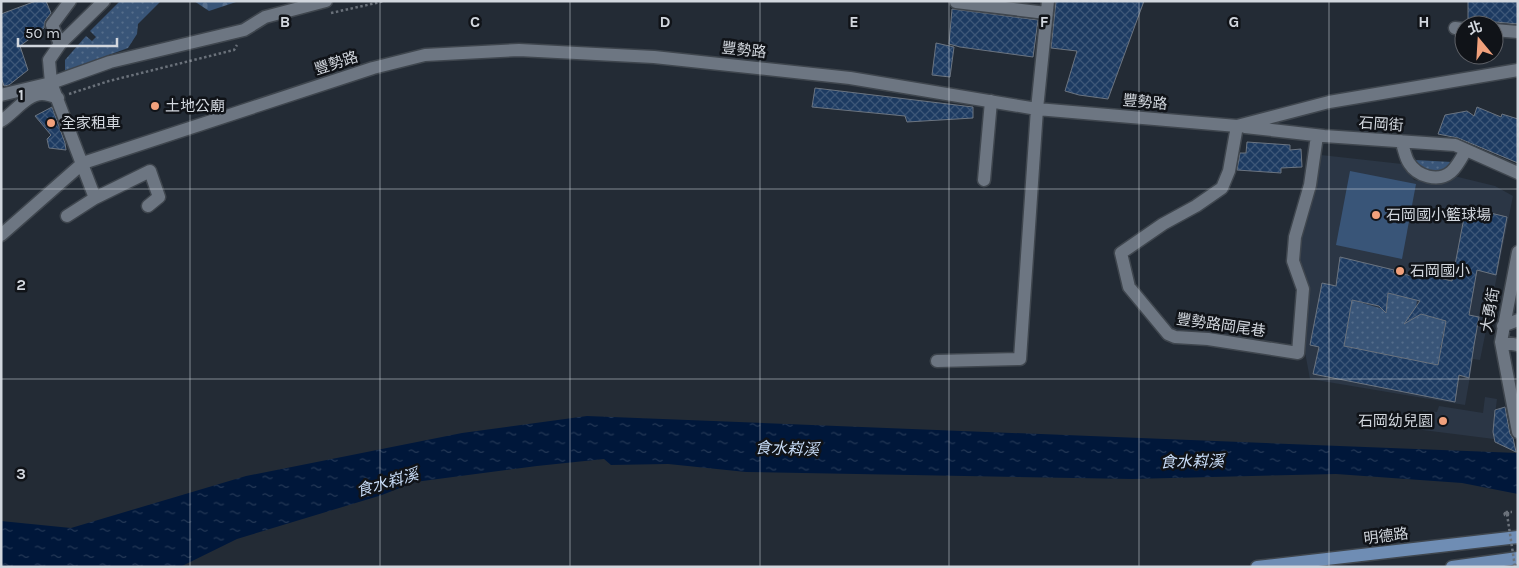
<svg xmlns="http://www.w3.org/2000/svg" width="1519" height="568" font-family="Karla,'Noto Sans TC',sans-serif">
<style>
.built{fill:#2b3645}
.grass{fill:url(#grass-dots)}
.cemetery{fill:url(#cemetery-stones)}
.pitch{fill:#395578}
.water{fill:url(#water-ripples)}
.building{fill:url(#building-cross-hatch);stroke:#6b7480;fill-rule:evenodd}
.lines{fill:none;stroke-linecap:round;stroke-linejoin:round}
.minor-casing{stroke:#3f464e;stroke-width:15}
.major-casing{stroke:#3f464e;stroke-width:15}
.path{stroke:#6a717a;stroke-width:2.5;stroke-dasharray:2.5 2.5;stroke-linecap:butt}
.minor{stroke:#6d7682;stroke-width:12}
.major{stroke:#6f8db4;stroke-width:12}
.path-bridge{stroke:#6a717a;stroke-width:2.5;stroke-dasharray:2.5 2.5;stroke-linecap:butt}
.grid{fill:none;stroke:#d2d7de;stroke-width:1;stroke-opacity:0.55}
.poi-dot{fill:#f1a17c;stroke:#101318;stroke-width:2}
.labels{text-anchor:middle;stroke-width:5;stroke-linejoin:round;paint-order:stroke}
.street-label{font-size:15px;fill:#d2d7de;stroke:#101318}
.poi-label{font-size:15px;fill:#d2d7de;stroke:#101318;text-anchor:start}
.water-label{font-size:16px;font-style:italic;fill:#c7dbf6;stroke:#101318}
.grid-label{font-size:16px;text-anchor:middle;font-weight:bold;fill:#d2d7de;stroke:#101318;stroke-width:5;stroke-linejoin:round;paint-order:stroke}
</style>
<defs>
<pattern id="grass-dots" width="8" height="8" patternUnits="userSpaceOnUse" patternTransform="scale(1.25)"><rect width="8" height="8" fill="#395578"/><path d="M2 2h.1M6 6h.1" fill="none" stroke="#556d8b" stroke-width="1.8" stroke-linecap="round"/></pattern>
<pattern id="cemetery-stones" width="16" height="16" patternUnits="userSpaceOnUse" patternTransform="scale(1.25)"><rect width="16" height="16" fill="#395578"/><path d="M2 7V4a2 2 0 0 1 4 0v3zM10 15v-3a2 2 0 0 1 4 0v3z" fill="#556d8b"/></pattern>
<pattern id="water-ripples" width="26" height="14" patternUnits="userSpaceOnUse" patternTransform="scale(1.25)"><rect width="26" height="14" fill="#00173a"/><path d="M2 4q2-2 4 0t4 0M15 11q2-2 4 0t4 0" fill="none" stroke="#243856"/></pattern>
<pattern id="building-cross-hatch" width="8" height="8" patternUnits="userSpaceOnUse" patternTransform="scale(1.25)"><rect width="8" height="8" fill="#1d3b62"/><path d="M0 0l8 8M0 8l8-8" fill="none" stroke="#3d5778"/></pattern>
</defs>
<rect width="100%" height="100%" fill="#232b35"/>
<path class="built" d="M1321,155L1402,164L1414,180L1437,184L1454,176L1495,186L1513,196L1480,360L1473,359L1465,405L1310,379L1305,352L1309,287L1298,259L1299,234Z
M1485,397L1497,399L1493,430L1494,439L1391,426L1393,413L1422,417L1423,410L1437,412L1439,406L1483,413Z"/>
<path class="grass" d="M120,1H161L138,24L137,34L128,48L65,71V60L86,36L92,41L96,37L90,31Z
M1415,160L1452,162L1447,169L1439,173L1420,169Z
M1388,293L1417,300L1416,308L1413,311L1417,316L1421,314L1446,321L1442,338L1447,339L1442,342L1440,347L1444,352H1440L1438,365L1344,346L1352,300L1383,309L1387,306Z"/>
<path class="cemetery" d="M194,1H239L209,11Z"/>
<path class="pitch" d="M1350,171L1416,184L1402,259L1336,245Z"/>
<path class="water" d="M587,416L1518,453V494L1462,483L1336,474L1132,479L746,472L668,464L611,465L604,459L537,466L415,482L382,495L237,539L180,567H1V521L71,528L246,476L462,433Z"/>
<path class="building" d="M36,1H46L51,13L45,21L44,28L20,46L28,70L9,85L4,86L1,77V14Z
M1056,1H1144L1108,99L1079,95L1065,91L1077,51L1051,48Z
M1468,1H1518V24L1495,22L1488,25L1471,24L1468,22Z
M952,9L1038,20L1033,57L960,47L949,44Z
M936,43L954,47L950,77L932,75Z
M815,88L973,107V118L907,122L905,116L812,107Z
M52,107L65,143L66,150L49,148L47,139L51,135L35,116Z
M1477,107L1501,117L1502,114L1518,119V163L1458,138L1438,134L1445,115L1467,111L1474,116Z
M1247,142L1290,145V150L1301,149L1302,167L1281,168V173L1237,170L1240,153H1246Z
M1466,207L1507,217L1496,275L1477,270L1469,315L1479,317L1474,345L1469,378L1459,375L1455,402L1313,374L1319,347L1310,345L1322,283L1336,286L1340,257L1394,270L1393,272L1422,278V274L1452,281ZM1388,293L1420,301L1404,324L1421,314L1446,321L1438,365L1344,346L1352,300L1379,306L1386,313Z
M1505,407L1510,434L1513,438L1516,452L1495,442L1493,432L1495,410Z"/>
<g class="lines">
<defs>
<path id="minor" d="M956,2L1046,13
M1455,28L1464,29
M1494,30L1518,32
M60,44L52,25L70,1
M1,95L51,83L110,62L244,30L265,17L326,1
M1,121C14,113 27,94 42,94C47,94 53,96 58,98
M1237,126L1229,171L1222,188L1196,206L1163,224L1121,253L1129,287L1168,334L1175,337L1208,339L1298,353L1303,289L1293,261L1295,237L1310,185L1317,136
M1245,127L1324,136L1455,145L1518,173
M1401,141C1404,148 1405,157 1409,163C1417,176 1438,183 1451,172C1457,167 1462,157 1466,150
M984,180L991,101
M95,198L51,83L49,60L60,44L104,1
M67,216L95,198L150,171L159,197L148,206
M1,235L83,163L373,68L425,55L519,50L654,57L850,78L1037,109L1237,126L1329,102L1518,70
M1518,252L1501,342L1518,432
M1503,326L1518,320
M1501,342L1518,345
M937,361L1020,359L1037,109L1048,1"/>
<path id="major" d="M1257,567L1518,537
M1452,567L1518,558"/>
</defs>
<use href="#minor" class="minor-casing"/>
<use href="#major" class="major-casing"/>
<path class="path" d="M331,13L385,1
M69,94L109,81L234,50L237,45
M1507,514L1505,513H1508V515H1505L1504,512H1512"/>
<use href="#minor" class="minor"/>
<use href="#major" class="major"/>
<path class="path-bridge" d="M1507,514L1515,567"/>
</g>
<path class="grid" d="M190,1V567M380,1V567M570,1V567M760,1V567M949,1V567M1139,1V567M1329,1V567M1,189H1518M1,379H1518"/>
<g class="poi-dot">
<circle cx="155" cy="106" r="5"/>
<circle cx="51" cy="123" r="5"/>
<circle cx="1376" cy="215" r="5"/>
<circle cx="1400" cy="271" r="5"/>
<circle cx="1443" cy="421" r="5"/>
</g>
<g class="labels">
<g class="street-label">
<text transform="translate(744 50) rotate(6)" y="5">豐勢路</text>
<text transform="translate(336 63) rotate(-18)" y="5">豐勢路</text>
<text transform="translate(1145 102) rotate(5)" y="5">豐勢路</text>
<text transform="translate(1381 124) rotate(4)" y="5">石岡街</text>
<text transform="translate(1490 310) rotate(-80)" y="5">大勇街</text>
<text transform="translate(1221 325) rotate(8)" y="5">豐勢路岡尾巷</text>
<text transform="translate(1386 536) rotate(-7)" y="5">明德路</text>
</g>
<g class="poi-label">
<text x="165" y="111">土地公廟</text>
<text x="61" y="128">全家租車</text>
<text x="1386" y="220">石岡國小籃球場</text>
<text x="1410" y="276">石岡國小</text>
<text x="1433" y="426" text-anchor="end">石岡幼兒園</text>
</g>
<g class="water-label">
<text transform="translate(787 448) rotate(2)" y="6">食水嵙溪</text>
<text transform="translate(1192 461) rotate(-1)" y="6">食水嵙溪</text>
<text transform="translate(387 482) rotate(-16)" y="6">食水嵙溪</text>
</g>
</g>
<g class="grid-label">
<text x="285" y="27">B</text>
<text x="475" y="27">C</text>
<text x="665" y="27">D</text>
<text x="854" y="27">E</text>
<text x="1044" y="27">F</text>
<text x="1234" y="27">G</text>
<text x="1424" y="27">H</text>
<text x="21" y="100">1</text>
<text x="21" y="290">2</text>
<text x="21" y="479">3</text>
</g>
<rect width="1519" height="568" fill="none" stroke="#d2d7de" stroke-width="5"/>
<g transform="translate(1479 40) rotate(342)"><circle r="24" fill="#101318" stroke="#5e6167"/>
<path d="M0-4L9 19L0 12L-9 19Z" fill="#f1a17c"/>
<text y="-8" font-size="14" font-weight="bold" text-anchor="middle" fill="#d2d7de">北</text>
</g>
<path d="M18 38v8h99v-8" fill="none" stroke="#d2d7de" stroke-width="2.5"/>
<text x="25" y="38" font-size="15" fill="#d2d7de" stroke="#101318" stroke-width="4" paint-order="stroke">50 m</text>
</svg>
